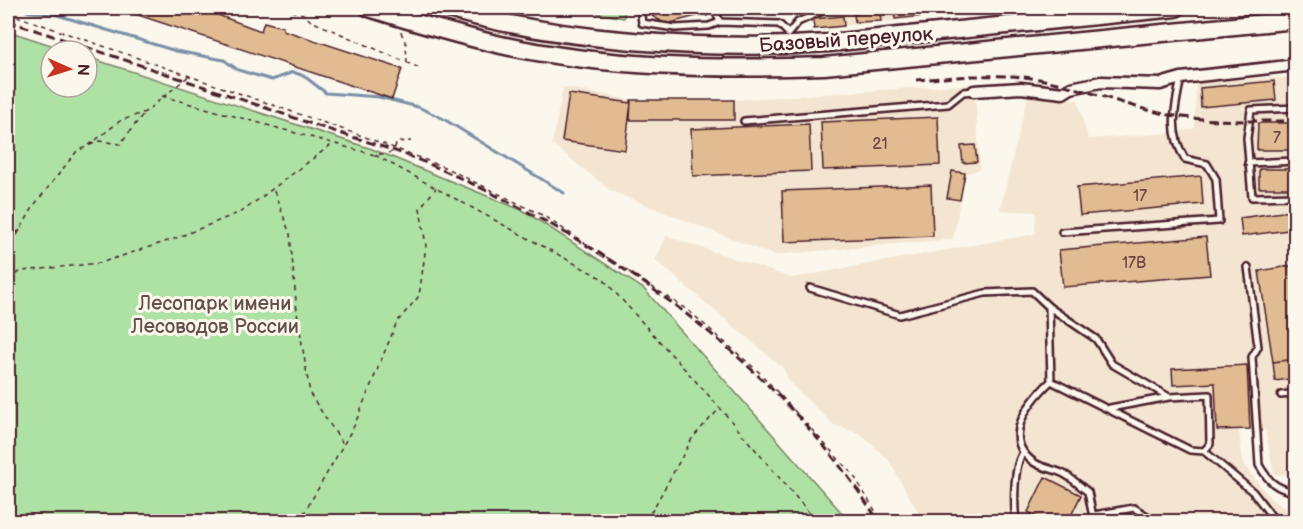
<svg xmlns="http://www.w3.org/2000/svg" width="1303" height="529" font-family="'Balsamiq Sans',sans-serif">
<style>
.built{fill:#f3e5d1}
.green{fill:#aee2a4;stroke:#7c8068;stroke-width:1.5}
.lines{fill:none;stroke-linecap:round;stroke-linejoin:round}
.stream{stroke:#7a8fa8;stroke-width:3}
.building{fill:#e1bc92;stroke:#4a1f2b;stroke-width:1.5}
.service-casing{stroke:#4a1f2b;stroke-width:10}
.minor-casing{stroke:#4a1f2b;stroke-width:15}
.primary-casing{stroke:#4a1f2b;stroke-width:21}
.path{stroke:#4a1f2b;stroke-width:1.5;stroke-dasharray:4.5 4.5;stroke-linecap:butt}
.service{stroke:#fbf7ec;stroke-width:5}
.minor{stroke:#fbf7ec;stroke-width:10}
.primary{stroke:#fbf7ec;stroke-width:16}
.rail{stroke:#4a1f2b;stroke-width:3;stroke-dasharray:9 4.5;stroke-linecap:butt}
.labels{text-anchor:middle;stroke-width:6;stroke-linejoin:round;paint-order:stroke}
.number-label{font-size:16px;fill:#704645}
.street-label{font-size:20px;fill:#4a1f2b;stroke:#fbf7ec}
.park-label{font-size:20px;fill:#635049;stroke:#fbf7ec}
</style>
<rect width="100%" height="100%" fill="#fbf7ec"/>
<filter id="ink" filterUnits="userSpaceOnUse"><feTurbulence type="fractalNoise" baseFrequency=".0167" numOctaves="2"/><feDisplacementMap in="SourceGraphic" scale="12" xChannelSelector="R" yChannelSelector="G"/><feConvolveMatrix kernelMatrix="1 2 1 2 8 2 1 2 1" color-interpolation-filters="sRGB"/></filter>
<g filter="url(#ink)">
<path class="built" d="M795,8H1013L814,29L813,19H816L813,15L803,11L800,12Z
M1295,77V475L1274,474L1265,430H1239L1243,464L1271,499L1295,515V521H923L888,459L859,433L834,425L790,383L783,368L655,260L667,236L792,278L1035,234L1036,212L1000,210L1028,95L1078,100L1088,139L1174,133L1195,128L1196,82Z
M974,84L980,169L965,174L953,239L773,255L611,191L552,144L563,87L631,100H734Z"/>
<path class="green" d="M571,8H625L624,18Z
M8,31L69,51H51V87H87V57L372,149L524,211L644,289L849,521H8Z"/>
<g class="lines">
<path class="stream" d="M19,8L30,12L54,14L176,51L224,60L238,70L272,80L293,72L304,76L326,93L379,97L418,107L442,118L564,193"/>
</g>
<path class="building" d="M117,8H199L261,31L264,22L283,27V30L402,69L392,99Z
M657,8H708L709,11L707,16L704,14L666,24L652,16V10Z
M893,8H999L895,19Z
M880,12L881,21L855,22L854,14Z
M843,16L844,26L814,29L813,19Z
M1274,81L1276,100L1201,107L1200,88Z
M569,94L631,103L625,150L562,141Z
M631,100H734V120H630Z
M938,117L940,165L823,170L821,122Z
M1258,123H1296V150H1257Z
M809,124L811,171L693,176L691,129Z
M975,145L977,162L963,163L961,146Z
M1259,169H1296V188H1259Z
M952,171L965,173L960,200L947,198Z
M1201,176L1203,204L1080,215L1077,187Z
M931,185L933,236L784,242L782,191Z
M1296,210V229L1242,236L1240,218Z
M1206,237L1210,275L1063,287L1059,250Z
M1296,265V359L1273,362L1259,271Z
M1296,359V378L1275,381L1273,362Z
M1247,365L1250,429L1217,430L1215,383L1173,385L1172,369Z
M1045,477L1081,495L1068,522H1047L1028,512Z"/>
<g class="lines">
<defs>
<path id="service" d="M231,8H236
M640,8L642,23L675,28L709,26L720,22L779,24L788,33
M714,8L720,22
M788,34L798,22L829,8
M1296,108L1251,110L1247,138L1252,197L1296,196
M744,121L948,104L963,92L974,91
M1248,163L1296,161
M1062,232L1219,221L1216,179L1207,164L1185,159C1168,132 1175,107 1181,78
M1248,267L1258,347L1252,357L1259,465C1269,482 1276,489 1296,492
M810,288L900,315L985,293L1032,291L1049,307L1051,381C1029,402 999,439 1035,463C1043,468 1053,469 1062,473C1071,477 1080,486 1088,492L1094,522
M1049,307L1096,339L1112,364L1169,397L1209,395L1210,444L1204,451L1253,492L1276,522
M1051,381L1190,450L1204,451
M1281,395L1296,393
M1110,408L1169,397
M1094,515L1134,508L1157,522
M1016,522C1014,505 1013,466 1023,453"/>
<path id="minor" d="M974,91L1021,88L1063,93L1071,88L1101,82L1160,84L1181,78L1296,65"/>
<path id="primary" d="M369,8C413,22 456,35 501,45C606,68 717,70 824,66L1296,20
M445,8C560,42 709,51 829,43L1176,8"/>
</defs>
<use href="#service" class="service-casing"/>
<use href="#minor" class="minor-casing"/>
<use href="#primary" class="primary-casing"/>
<path class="path" d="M283,8L303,14L311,21L422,69
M8,13L365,137L444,167L542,215L689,311L760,373L854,476L882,522
M401,32L406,44L407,62
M162,96L375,155L393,152L397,142L411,141
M90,145L100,141L120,144L144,113
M375,155L603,279L720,408L817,522
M274,191L290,234L297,312L310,394L343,444
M8,236L21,230
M8,251L35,204L77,151L88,146L120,121L145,112L190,75
M8,278L22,271L100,263L174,239L243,211L331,145
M299,522L354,426L397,322L419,296L426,246L420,208L436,188
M635,522L652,511L693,437L720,408"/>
<use href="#service" class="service"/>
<use href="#minor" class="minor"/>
<use href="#primary" class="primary"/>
<path class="rail" d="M8,21C107,54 207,87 306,122C350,137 396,149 438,168C610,244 777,360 879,522
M916,80C958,77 1002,72 1044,80C1088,89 1131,109 1176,116C1216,122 1256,121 1296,121"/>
</g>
</g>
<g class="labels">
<g class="number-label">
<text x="1277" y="143">7</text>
<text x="880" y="149">21</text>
<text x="1140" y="201">17</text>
<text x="1134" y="268">17В</text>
</g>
<g class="street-label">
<text transform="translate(846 39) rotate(-4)" y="7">Базовый переулок</text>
</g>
<g class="park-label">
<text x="215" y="310">Лесопарк имени<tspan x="215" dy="23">Лесоводов России</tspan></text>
</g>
</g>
<rect width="1303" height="529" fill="none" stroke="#fbf7ec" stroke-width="30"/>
<rect x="15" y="15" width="1273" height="499" fill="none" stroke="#4a1f2b" stroke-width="2" filter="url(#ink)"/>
<g transform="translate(69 69) rotate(93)"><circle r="28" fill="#fbf7ec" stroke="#b4a19f" stroke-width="1.5"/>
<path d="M0-4.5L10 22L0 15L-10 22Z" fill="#c8321e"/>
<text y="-9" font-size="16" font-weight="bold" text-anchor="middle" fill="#4a1f2b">N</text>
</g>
</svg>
